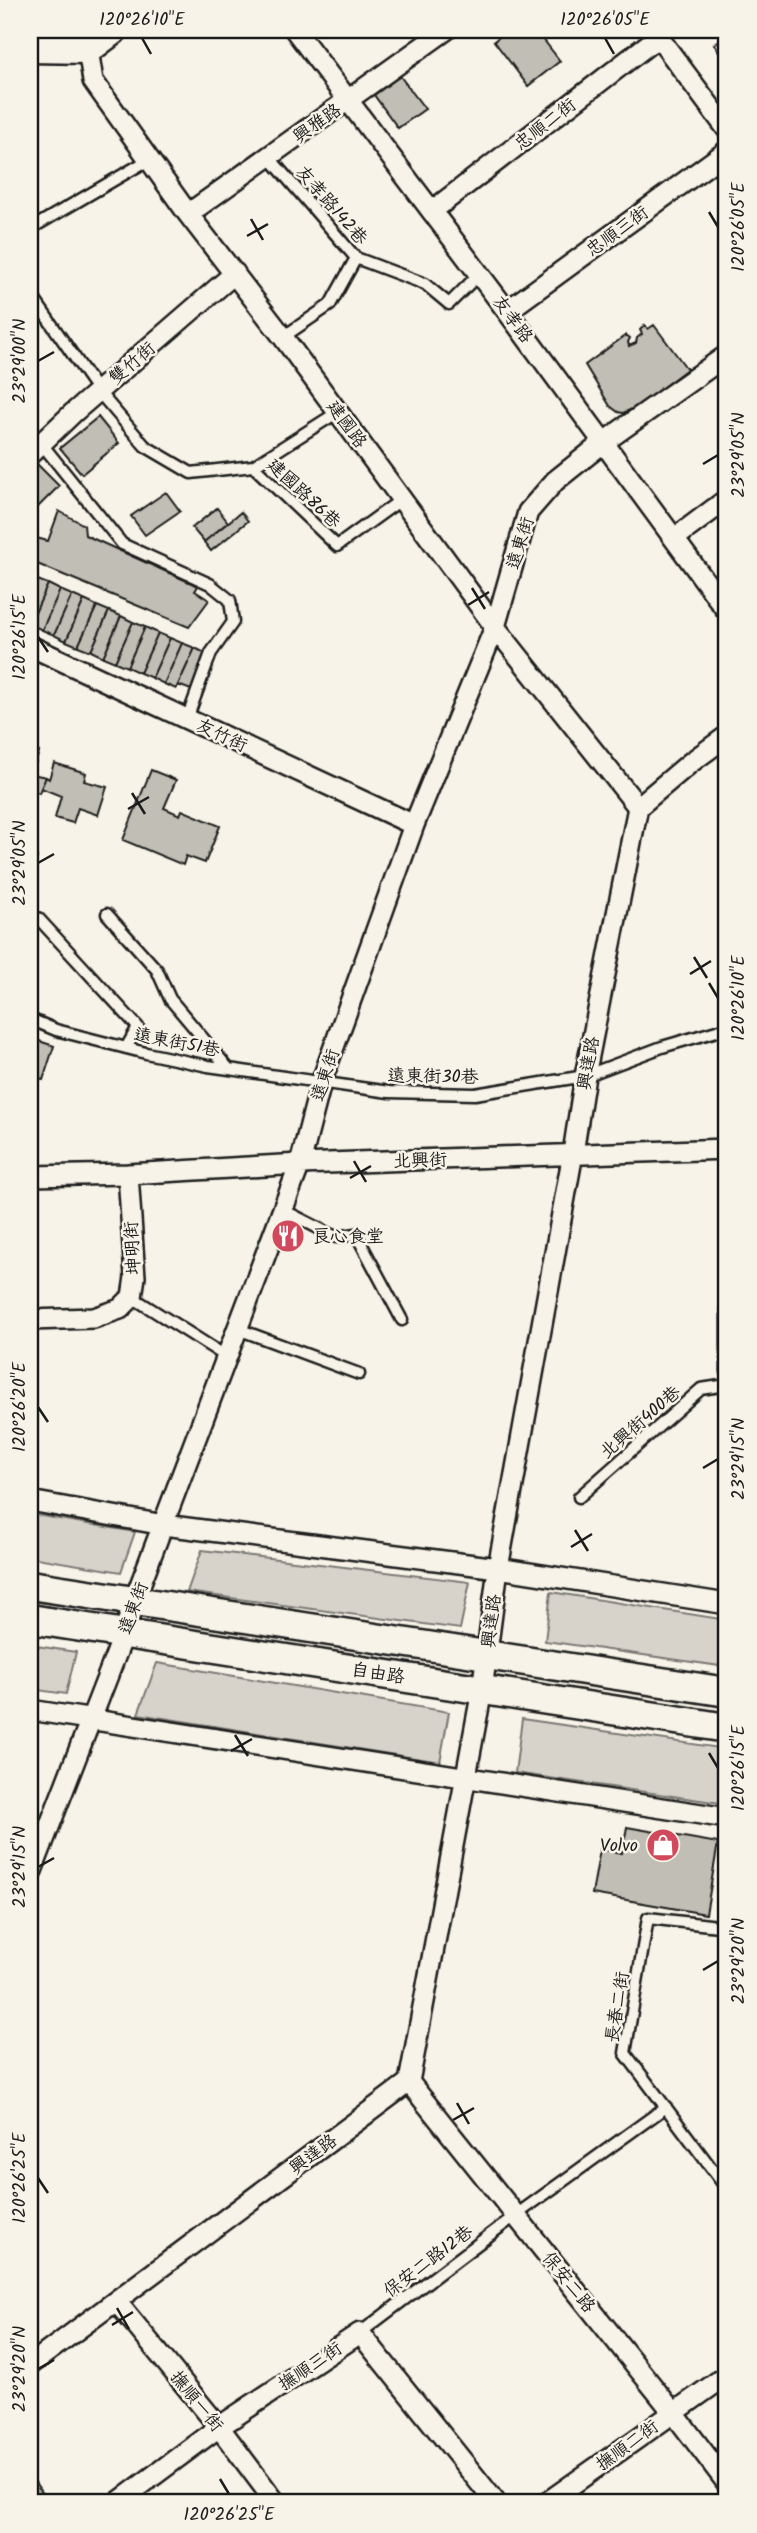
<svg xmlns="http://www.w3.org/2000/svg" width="757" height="2533" font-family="Kalam,'LXGW WenKai TC',sans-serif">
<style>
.green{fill:#d7d3cb;stroke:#7a7874;stroke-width:2}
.building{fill:#c0beb5;stroke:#1c1c1c;stroke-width:2}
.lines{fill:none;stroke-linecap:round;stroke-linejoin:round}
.lane-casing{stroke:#1c1c1c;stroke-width:15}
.street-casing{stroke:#1c1c1c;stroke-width:24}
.secondary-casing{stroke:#1c1c1c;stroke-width:33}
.lane{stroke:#f7f3e8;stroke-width:10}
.street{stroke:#f7f3e8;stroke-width:19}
.secondary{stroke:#f7f3e8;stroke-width:28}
.ticks{fill:none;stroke:#1c1c1c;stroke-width:2.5}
.labels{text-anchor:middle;stroke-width:5;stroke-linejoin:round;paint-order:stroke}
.street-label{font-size:18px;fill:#1c1c1c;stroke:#f7f3e8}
.poi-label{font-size:18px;fill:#1c1c1c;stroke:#f7f3e8;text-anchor:start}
.neatline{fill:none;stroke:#1c1c1c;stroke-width:2.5}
.ticks-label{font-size:18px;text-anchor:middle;fill:#1c1c1c}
</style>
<rect width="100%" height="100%" fill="#f7f3e8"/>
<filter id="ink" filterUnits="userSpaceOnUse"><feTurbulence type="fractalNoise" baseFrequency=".0143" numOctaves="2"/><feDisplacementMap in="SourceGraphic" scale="14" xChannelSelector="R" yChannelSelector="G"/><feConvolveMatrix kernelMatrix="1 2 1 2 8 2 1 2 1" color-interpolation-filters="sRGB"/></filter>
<g filter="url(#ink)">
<path class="green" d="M30,1514L135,1532L121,1572L30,1557Z
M202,1550L470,1582L460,1629L187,1592Z
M551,1592L727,1620V1667L545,1641Z
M30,1645L76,1652L66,1694L30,1689Z
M157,1663L449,1712L440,1762L138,1714Z
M522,1719L727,1749V1804L515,1773Z"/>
<path class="building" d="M508,30H536L560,61L528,86L494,41Z
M727,36V63L714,44Z
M400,76L425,109L398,128L374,95Z
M645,325L648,329L654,325L687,369L637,407L623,413L618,412L610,406L585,365L626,335L630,338L628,342L629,346L636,343L637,338L642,334L640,330Z
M98,417L119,443L82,474L60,448Z
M37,464L59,486L30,515V471Z
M166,492L180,511L145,535L131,516Z
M217,508L228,522L204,542L192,528Z
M59,511L84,525L85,535L198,586L195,591L209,600L189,627L30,561V549L36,538L48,541Z
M241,512L248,521L211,551L204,542Z
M35,579L48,584L30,624V591Z
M48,584L60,590L42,630L30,624Z
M60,590L72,595L54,635L42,630Z
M72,595L84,600L66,641L54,635Z
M84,600L97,606L78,646L66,641Z
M97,606L109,611L91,651L78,646Z
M109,611L121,616L103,657L91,651Z
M121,616L133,622L115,662L103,657Z
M133,622L145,627L127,667L115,662Z
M145,627L158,633L140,673L127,667Z
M158,633L170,638L152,678L140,673Z
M170,638L182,643L164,684L152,678Z
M182,643L195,648L176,689L164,684Z
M195,648L207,654L191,690L178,685Z
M30,749L39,752L32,774L46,777L39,793L30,790Z
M54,763L86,773L84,781L107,787L98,815L78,808L73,823L55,818L61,796L41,788L46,777L49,779Z
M151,770L176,780L164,808L180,815L182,810L220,826L205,863L186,856L183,865L123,840Z
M30,855L37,857L30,880Z
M30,1038L54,1046L43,1080L36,1078L34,1084L30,1083Z
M627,1827L718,1843L706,1914L592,1894L600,1849L622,1853Z
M30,2475L49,2503H30Z"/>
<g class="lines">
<defs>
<path id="lane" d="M269,157L356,258L425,284L449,304L479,274
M30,229L150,159
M30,293L98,391L145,446L191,473L253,466L338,412
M283,337L330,305L356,258
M41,443L122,544L210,584L230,600L233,622L211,653L187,719
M253,466L337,546L402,499
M107,914L157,970L170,999L228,1068
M38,918L138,1027L126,1048
M30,1019L56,1030L146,1053L208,1066L389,1092L475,1094L585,1076L662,1047L727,1028
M283,1210L336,1237L356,1234L402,1320
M727,1235V1372
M132,1297L227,1357
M238,1329L359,1374
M579,1497L701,1389L727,1385
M727,1927L648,1918L625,2053L727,2189
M360,2333L516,2215L666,2107"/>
<path id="street" d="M78,30L88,49L93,81L188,214L283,337L495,627L638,807
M295,30L507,311L727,611
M653,30L727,129
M432,211L658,37
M188,214L446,30
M507,311L727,151
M30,454L73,413L235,273
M675,538L727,499
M30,646L414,825
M30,1176L128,1174L300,1164L727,1149
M30,1320L94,1318L120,1309L132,1297L135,1277L128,1174
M30,1501L164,1525L498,1568L727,1604
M30,1710L727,1818
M30,1876L124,1634L134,1601L300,1164L321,1083L414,825L495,627L528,512L555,481L604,442L727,355
M409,2082L673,2412L727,2483
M116,2301L219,2427L276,2503
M30,2365L409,2082L482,1690L498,1568L573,1153L585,1076L638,807L690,763L727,736
M117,2503L219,2427L360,2333L496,2503
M546,2503L727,2375"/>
<path id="secondary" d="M30,48L88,49L113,30
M30,1585L727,1692
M30,1619L727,1728"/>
</defs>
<use href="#lane" class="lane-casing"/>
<use href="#street" class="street-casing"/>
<use href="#secondary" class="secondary-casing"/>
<use href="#lane" class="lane"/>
<use href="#street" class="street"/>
<use href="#secondary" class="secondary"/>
</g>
</g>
<path class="ticks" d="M142,38L151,54M605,38L614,54M709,212L718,227M251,219L263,240M247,236L268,224M38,361L54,352M703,464L718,455M472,588L485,609M468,605L489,592M38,637L48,652M132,793L145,814M128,809L149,797M38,863L54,854M694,957L707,978M690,974L711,961M709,983L718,998M354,1161L366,1182M350,1178L371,1166M38,1407L48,1422M703,1468L718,1459M575,1530L588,1551M571,1547L592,1534M235,1735L248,1756M231,1751L252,1739M709,1753L718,1768M38,1867L54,1858M703,1970L718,1961M457,2103L469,2124M453,2120L474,2108M38,2178L48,2193M117,2308L129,2329M112,2325L133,2312M38,2369L54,2360M220,2479L229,2494"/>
<defs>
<symbol id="restaurant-disc" viewBox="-11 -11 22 22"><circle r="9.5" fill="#d1495b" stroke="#f7f3e8"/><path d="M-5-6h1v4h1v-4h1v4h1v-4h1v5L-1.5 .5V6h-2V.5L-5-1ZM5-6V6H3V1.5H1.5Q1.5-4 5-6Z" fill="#fff"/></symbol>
<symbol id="shop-disc" viewBox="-11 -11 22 22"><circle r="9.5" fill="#d1495b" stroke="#f7f3e8"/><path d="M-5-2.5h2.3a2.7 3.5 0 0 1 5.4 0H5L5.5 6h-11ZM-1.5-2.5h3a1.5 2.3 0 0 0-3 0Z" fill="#fff"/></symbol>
</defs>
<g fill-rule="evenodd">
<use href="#restaurant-disc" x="269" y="1217" width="38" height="38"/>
<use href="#shop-disc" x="644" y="1826" width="38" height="38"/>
</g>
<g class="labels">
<g class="street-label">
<text transform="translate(317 123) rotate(-35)" y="6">興雅路</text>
<text transform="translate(545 124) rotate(-38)" y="6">忠順二街</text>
<text transform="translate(332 205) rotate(49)" y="6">友孝路142巷</text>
<text transform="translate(617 231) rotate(-36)" y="6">忠順三街</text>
<text transform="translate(513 319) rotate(53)" y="6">友孝路</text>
<text transform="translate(132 363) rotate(-41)" y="6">雙竹街</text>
<text transform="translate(347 424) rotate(54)" y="6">建國路</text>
<text transform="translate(304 493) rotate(43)" y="6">建國路86巷</text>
<text transform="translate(520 543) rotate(-73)" y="6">遠東街</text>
<text transform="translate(222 735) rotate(25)" y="6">友竹街</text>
<text transform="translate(177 1042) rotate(11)" y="6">遠東街51巷</text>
<text transform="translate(588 1063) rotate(-80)" y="6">興達路</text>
<text transform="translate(325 1075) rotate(-72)" y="6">遠東街</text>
<text transform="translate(433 1076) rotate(1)" y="6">遠東街30巷</text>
<text transform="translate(420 1160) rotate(-2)" y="6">北興街</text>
<text transform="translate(132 1248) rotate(-93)" y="6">坤明街</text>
<text transform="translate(640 1422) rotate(-41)" y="6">北興街400巷</text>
<text transform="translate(133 1608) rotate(-70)" y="6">遠東街</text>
<text transform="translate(491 1621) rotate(-83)" y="6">興達路</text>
<text transform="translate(378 1673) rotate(9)" y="6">自由路</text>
<text transform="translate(617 2007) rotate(-81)" y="6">長春二街</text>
<text transform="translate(313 2154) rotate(-37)" y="6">興達路</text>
<text transform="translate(428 2261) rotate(-37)" y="6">保安二路12巷</text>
<text transform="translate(569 2282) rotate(51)" y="6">保安二路</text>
<text transform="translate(310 2366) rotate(-34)" y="6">撫順三街</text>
<text transform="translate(197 2401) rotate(51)" y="6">撫順一街</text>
<text transform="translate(627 2445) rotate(-36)" y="6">撫順二街</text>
</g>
<g class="poi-label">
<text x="312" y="1242">良心食堂</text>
<text x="638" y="1851" text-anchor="end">Volvo</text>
</g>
</g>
<rect width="757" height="2533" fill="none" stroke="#f7f3e8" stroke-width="77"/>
<rect x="38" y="38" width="680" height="2456" class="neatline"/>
<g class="ticks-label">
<text x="142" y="25">120°26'10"E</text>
<text x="605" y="25">120°26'05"E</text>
<text transform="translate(738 227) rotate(-90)" y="6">120°26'05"E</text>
<text transform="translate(19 361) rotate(-90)" y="6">23°29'00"N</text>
<text transform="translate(738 455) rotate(-90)" y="6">23°29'05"N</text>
<text transform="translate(19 637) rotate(-90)" y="6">120°26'15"E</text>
<text transform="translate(19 863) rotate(-90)" y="6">23°29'05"N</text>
<text transform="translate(738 998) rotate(-90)" y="6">120°26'10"E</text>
<text transform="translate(19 1407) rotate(-90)" y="6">120°26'20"E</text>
<text transform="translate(738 1459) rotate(-90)" y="6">23°29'15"N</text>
<text transform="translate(738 1768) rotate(-90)" y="6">120°26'15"E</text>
<text transform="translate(19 1867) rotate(-90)" y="6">23°29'15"N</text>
<text transform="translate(738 1961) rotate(-90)" y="6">23°29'20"N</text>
<text transform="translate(19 2178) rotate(-90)" y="6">120°26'25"E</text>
<text transform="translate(19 2369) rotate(-90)" y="6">23°29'20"N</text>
<text x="229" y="2520">120°26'25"E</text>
</g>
</svg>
